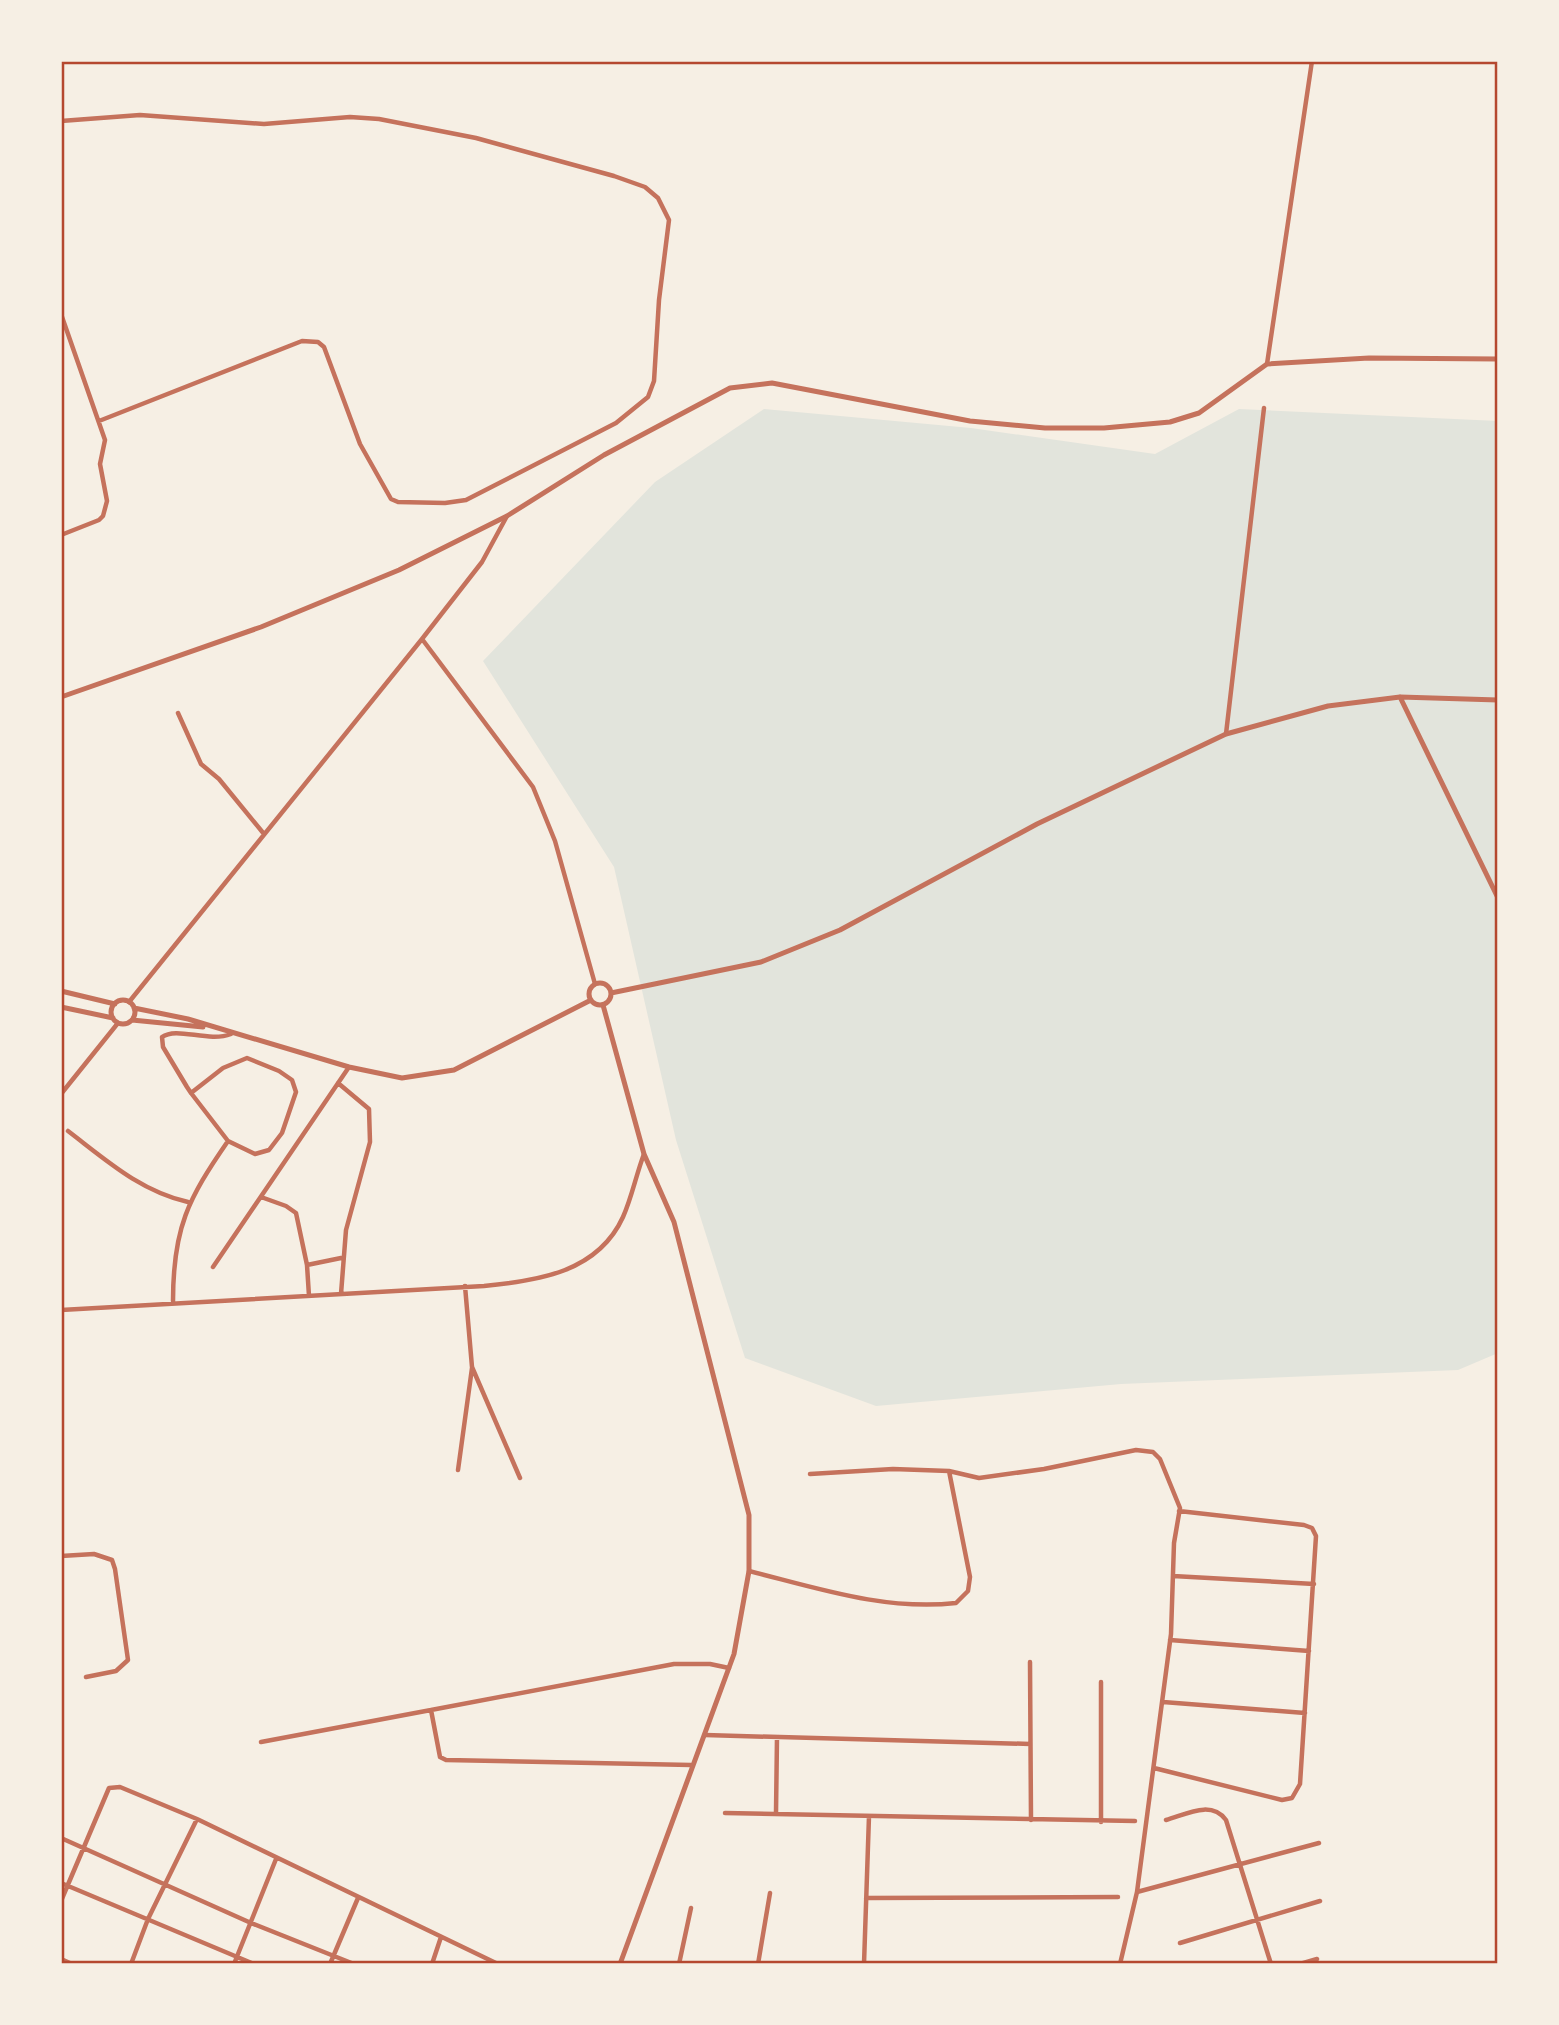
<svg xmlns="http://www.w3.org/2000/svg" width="1559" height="2025" font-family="'Times New Roman',serif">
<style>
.green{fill:#e2e4dc}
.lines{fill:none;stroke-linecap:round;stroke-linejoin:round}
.minor{stroke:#c5725c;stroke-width:4.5}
.tertiary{stroke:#c5725c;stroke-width:5}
.neatline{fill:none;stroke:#b5482f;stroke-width:2.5}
</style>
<rect width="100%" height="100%" fill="#f6efe4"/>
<path class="green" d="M764,409L971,428L1155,454L1239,409L1498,421V1353L1458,1370L1121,1384L876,1406L745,1358L676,1140L614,867L483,661L655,482Z"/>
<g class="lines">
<path class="minor" d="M61,121L140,115L264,124L350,117L379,119L476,138L614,176L645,187L658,198L669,220L659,300L654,381L648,397L616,423L466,500L445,503L398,502L391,499L360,444L324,347L318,342L302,341L99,421
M61,314L105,440L100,464L107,501L103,516L99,520L61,535
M1267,364L1312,61
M422,639L533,787L555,841L595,984
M178,713L201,764L219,779L264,834
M1226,734L1264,408
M129,1002L422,639L482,562L507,516
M338,1083L369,1109L370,1142L346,1230L341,1294
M191,1093L223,1068L247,1058L279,1071L292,1080L296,1092L282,1133L269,1150L255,1154L228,1141L191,1093L187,1087L163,1047L162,1037C177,1026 208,1043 231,1034
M61,1094L118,1023
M68,1131C106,1160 140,1191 188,1202
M261,1197L286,1206L296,1213L307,1265L309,1296
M307,1265L341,1258
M213,1267L349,1067
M465,1286L472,1367L520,1478
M173,1301C173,1228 188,1199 228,1141
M61,1310L484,1286C538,1281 598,1272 623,1217C632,1197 636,1175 644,1154
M458,1470L472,1368
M810,1474L893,1469L949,1471L979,1478L1044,1469L1136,1450L1153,1452L1160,1459L1180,1508L1174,1543L1171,1634L1137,1892L1120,1964
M61,1556L94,1554L112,1560L115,1569L128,1660L116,1671L86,1677
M749,1571C817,1588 885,1611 956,1603L968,1591L970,1577L949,1471
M1173,1576L1314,1584
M1170,1640L1309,1651
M1030,1662L1031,1820
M1163,1702L1305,1713
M705,1735L1030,1744
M261,1742L431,1710
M691,1765L446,1760L440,1757L431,1710L674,1664H710L729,1668
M1154,1768L1282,1800L1292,1798L1300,1784L1316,1536L1312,1528L1304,1525L1179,1511
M725,1813L1135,1821
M776,1813L777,1737
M1166,1820C1187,1814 1211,1800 1226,1820L1271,1964
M1101,1822V1682
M61,1838L251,1923L354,1964
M61,1883L254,1964
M1137,1892L1319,1843
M866,1898L1118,1897
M61,1901L109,1788L120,1787L197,1819L498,1964
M1180,1943L1320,1901
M61,1959L72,1964
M131,1964L148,1919L197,1819
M234,1964L276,1859
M330,1964L358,1898
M432,1964L441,1937
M679,1964L691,1908
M758,1964L770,1893
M864,1964L869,1816
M1300,1964L1317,1959"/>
<path class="tertiary" d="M61,697L261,627L399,570L507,516L604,455L730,388L772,383L970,421L1045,428H1104L1170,422L1199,413L1267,364L1369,358L1498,359
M1400,697L1498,898
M589 994a11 11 0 1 1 22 0a11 11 0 1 1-22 0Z
M61,991L115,1004
M611,993L761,962L840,930L1037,824L1226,734L1328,706L1400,697L1498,700
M111 1012a12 12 0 1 1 24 0a12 12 0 1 1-24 0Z
M603,1005L644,1154L674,1222L749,1515V1571L734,1654L620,1964
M61,1007L113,1018
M134,1008L188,1019L349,1067L402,1078L454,1070L591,1000
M132,1020L203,1027"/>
</g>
<rect width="1559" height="2025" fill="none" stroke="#f6efe4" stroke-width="126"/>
<rect x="63" y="63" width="1433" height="1899" class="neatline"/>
</svg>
